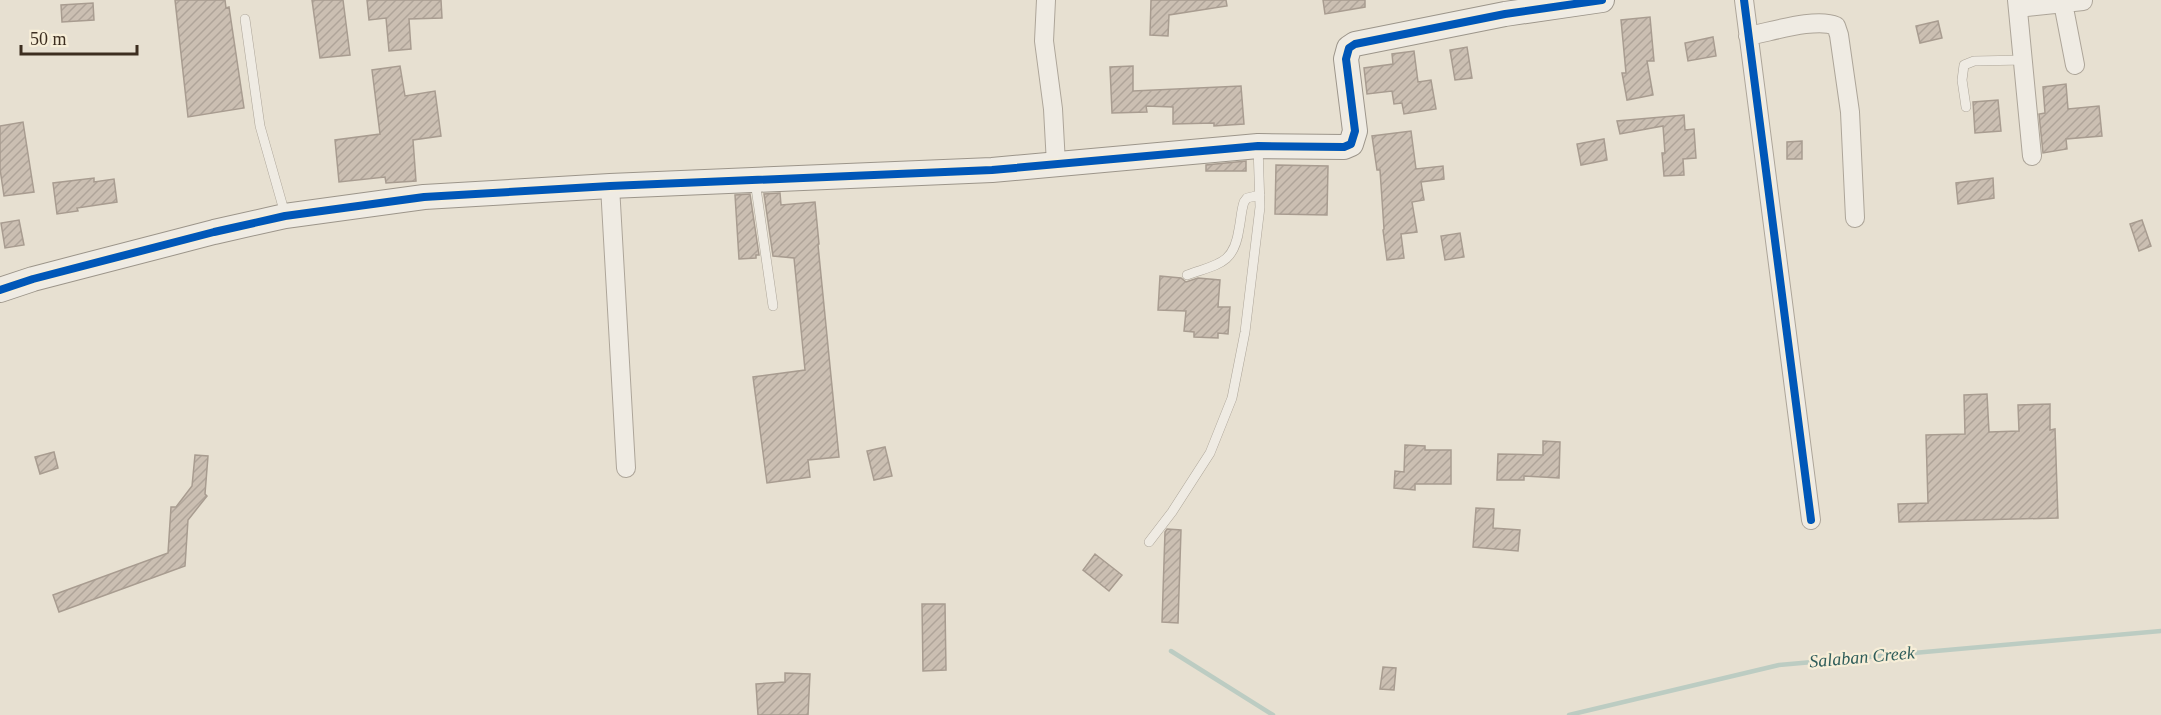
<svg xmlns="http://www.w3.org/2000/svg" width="2161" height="715" font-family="'Times New Roman',serif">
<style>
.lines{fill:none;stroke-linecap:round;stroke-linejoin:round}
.stream{stroke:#bcccc2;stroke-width:4.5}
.building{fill:url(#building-hatch);stroke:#a89c90;stroke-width:1.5}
.lane-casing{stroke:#ada599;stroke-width:10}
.street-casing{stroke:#ada599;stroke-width:20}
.secondary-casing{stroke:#9c958a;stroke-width:26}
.lane{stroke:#efebe3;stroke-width:9}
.street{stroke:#efebe3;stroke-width:18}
.secondary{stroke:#efebe3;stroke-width:24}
.cycleway-casing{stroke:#f7eed8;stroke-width:11}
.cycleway{stroke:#0057b8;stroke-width:8}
.labels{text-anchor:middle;stroke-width:4.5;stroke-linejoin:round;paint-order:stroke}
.water-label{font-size:18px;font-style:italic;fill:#2f5d5a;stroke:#f7eed8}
</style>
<defs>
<pattern id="building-hatch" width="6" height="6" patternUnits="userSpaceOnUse" patternTransform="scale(1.5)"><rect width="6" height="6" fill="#cbbfb2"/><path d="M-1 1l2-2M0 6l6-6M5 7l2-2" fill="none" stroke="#afa499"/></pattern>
</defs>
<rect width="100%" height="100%" fill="#e7e0d1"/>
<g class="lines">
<path class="stream" d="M1171,651L1273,715
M1569,715L1779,665L2161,631"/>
</g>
<path class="building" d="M175,0H225L226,8L229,7L244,108L188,117Z
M312,0H343L350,55L320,58Z
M367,0H441L442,18L409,19L411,49L389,51L386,18L369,20Z
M1151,0H1226L1227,6L1169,15L1168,36L1150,35Z
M1323,0H1365V7L1325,14Z
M93,3L94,20L62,22L61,5Z
M1650,17L1654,61H1647L1653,95L1627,100L1622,73H1626L1621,20Z
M1938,21L1942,38L1920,43L1916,26Z
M1713,37L1716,56L1688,61L1685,43Z
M1467,47L1472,78L1455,80L1450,50Z
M1414,51L1418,82L1431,80L1436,109L1404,114L1402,103L1394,104L1392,91L1367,94L1364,68L1393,64L1392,54Z
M400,66L405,96L435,91L441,136L413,140L416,181L386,183L385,177L339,182L335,140L380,134L372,70Z
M1133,66V91L1241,86L1244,124L1214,126V123L1173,124V107L1146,106L1147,112L1112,113L1110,67Z
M2066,84L2068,109L2099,106L2102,136L2066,139L2067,149L2043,153L2039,114L2045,113L2043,87Z
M1998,100L2001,131L1975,133L1973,102Z
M1684,115L1685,130L1694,129L1696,158L1683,159L1684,175L1664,176L1662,153H1665L1663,126L1620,134L1617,121Z
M23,122L34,192L4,196L0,169V126Z
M1411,131L1416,169L1443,166L1444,179L1421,182L1424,200L1412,202L1417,232L1401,234L1404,258L1387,260L1383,230L1384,229L1380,170H1377L1372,136Z
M1604,139L1607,160L1581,165L1577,144Z
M1802,141V159H1787V142Z
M1246,161V171H1206V165Z
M1276,165L1328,166L1327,215L1275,214Z
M94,178V182L114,179L117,202L77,208L78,211L57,214L53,183Z
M1993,178L1994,198L1958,204L1956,183Z
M780,193L781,205L815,202L819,244L818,245L839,457L808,460L810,477L767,483L753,377L805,370L794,258L773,256L764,194Z
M750,194L759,255H756V258L739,259L735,195Z
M19,220L24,245L5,248L1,223Z
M2142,220L2151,246L2139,251L2130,224Z
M1460,233L1464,257L1445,260L1441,236Z
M1160,276L1181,278L1186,282L1198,278L1220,280L1218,307H1230L1228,334L1218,333V338L1194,337V332L1184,331L1186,311L1158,310Z
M1987,394L1989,432L2019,431L2018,405L2050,404V430L2055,429L2058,518L1899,522L1898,504L1928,503L1926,435L1965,434L1964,395Z
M1543,441L1560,442L1559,478L1524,476V480H1497L1498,454L1543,455Z
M1405,445L1425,446V450H1451V484H1415V490L1394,488L1395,471L1404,472Z
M885,447L892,476L874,480L867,451Z
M54,452L58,468L40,474L35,457Z
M195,455L208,456L205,494L207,496L188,520L185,566L59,612L53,595L168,553L171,507H176L192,486Z
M1476,508L1494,509L1493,528L1520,530L1518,551L1473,547Z
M1167,529L1181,530L1178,623L1162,622L1165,532Z
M1095,554L1122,575L1109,591L1083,570Z
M922,604H945L946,670L923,671Z
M1383,667L1396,668L1394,690L1380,689Z
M785,673L810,674L808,715H758L756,684L785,682Z"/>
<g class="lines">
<defs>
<path id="lane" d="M245,19L260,126L285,214
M1966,107L1962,80L1964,65L1974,61L2024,60
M755,181L773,306
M1187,275C1217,264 1234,265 1239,229C1241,220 1241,211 1244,202L1247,198L1260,195
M1149,542L1172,512L1210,453L1232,398L1245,332L1260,207L1258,146"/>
<path id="street" d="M1046,0L1044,41L1053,109L1056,164
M1744,0L1811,520
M2017,0L2032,156
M2063,3L2075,65
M2018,8L2083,1
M1748,36C1771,32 1816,17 1836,26L1839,35L1850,112L1855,218
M610,186L626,468"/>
<path id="secondary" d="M0,290L33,279L214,232L285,216L424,197L610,186L992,170L1258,146L1344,147L1351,144L1355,131L1346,59L1349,48L1355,44L1505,14L1602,0"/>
</defs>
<use href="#lane" class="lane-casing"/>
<use href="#street" class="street-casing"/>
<use href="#secondary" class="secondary-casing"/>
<use href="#lane" class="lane"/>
<use href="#street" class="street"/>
<use href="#secondary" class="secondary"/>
<defs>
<path id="cycleway" d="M1744,0L1811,520
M0,290L33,279L214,232L285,216L424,197L610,186L992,170L1258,146L1344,147L1351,144L1355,131L1346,59L1349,48L1355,44L1505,14L1602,0"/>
</defs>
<use href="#cycleway" class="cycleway-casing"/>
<use href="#cycleway" class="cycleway"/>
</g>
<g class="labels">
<g class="water-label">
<text transform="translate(1862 657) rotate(-5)" y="6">Salaban Creek</text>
</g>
</g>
<path d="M21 45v9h116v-9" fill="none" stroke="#3d2e20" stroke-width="3"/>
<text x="30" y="45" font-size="18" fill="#3d2e20" stroke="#f7eed8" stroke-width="4.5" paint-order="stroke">50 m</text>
</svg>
